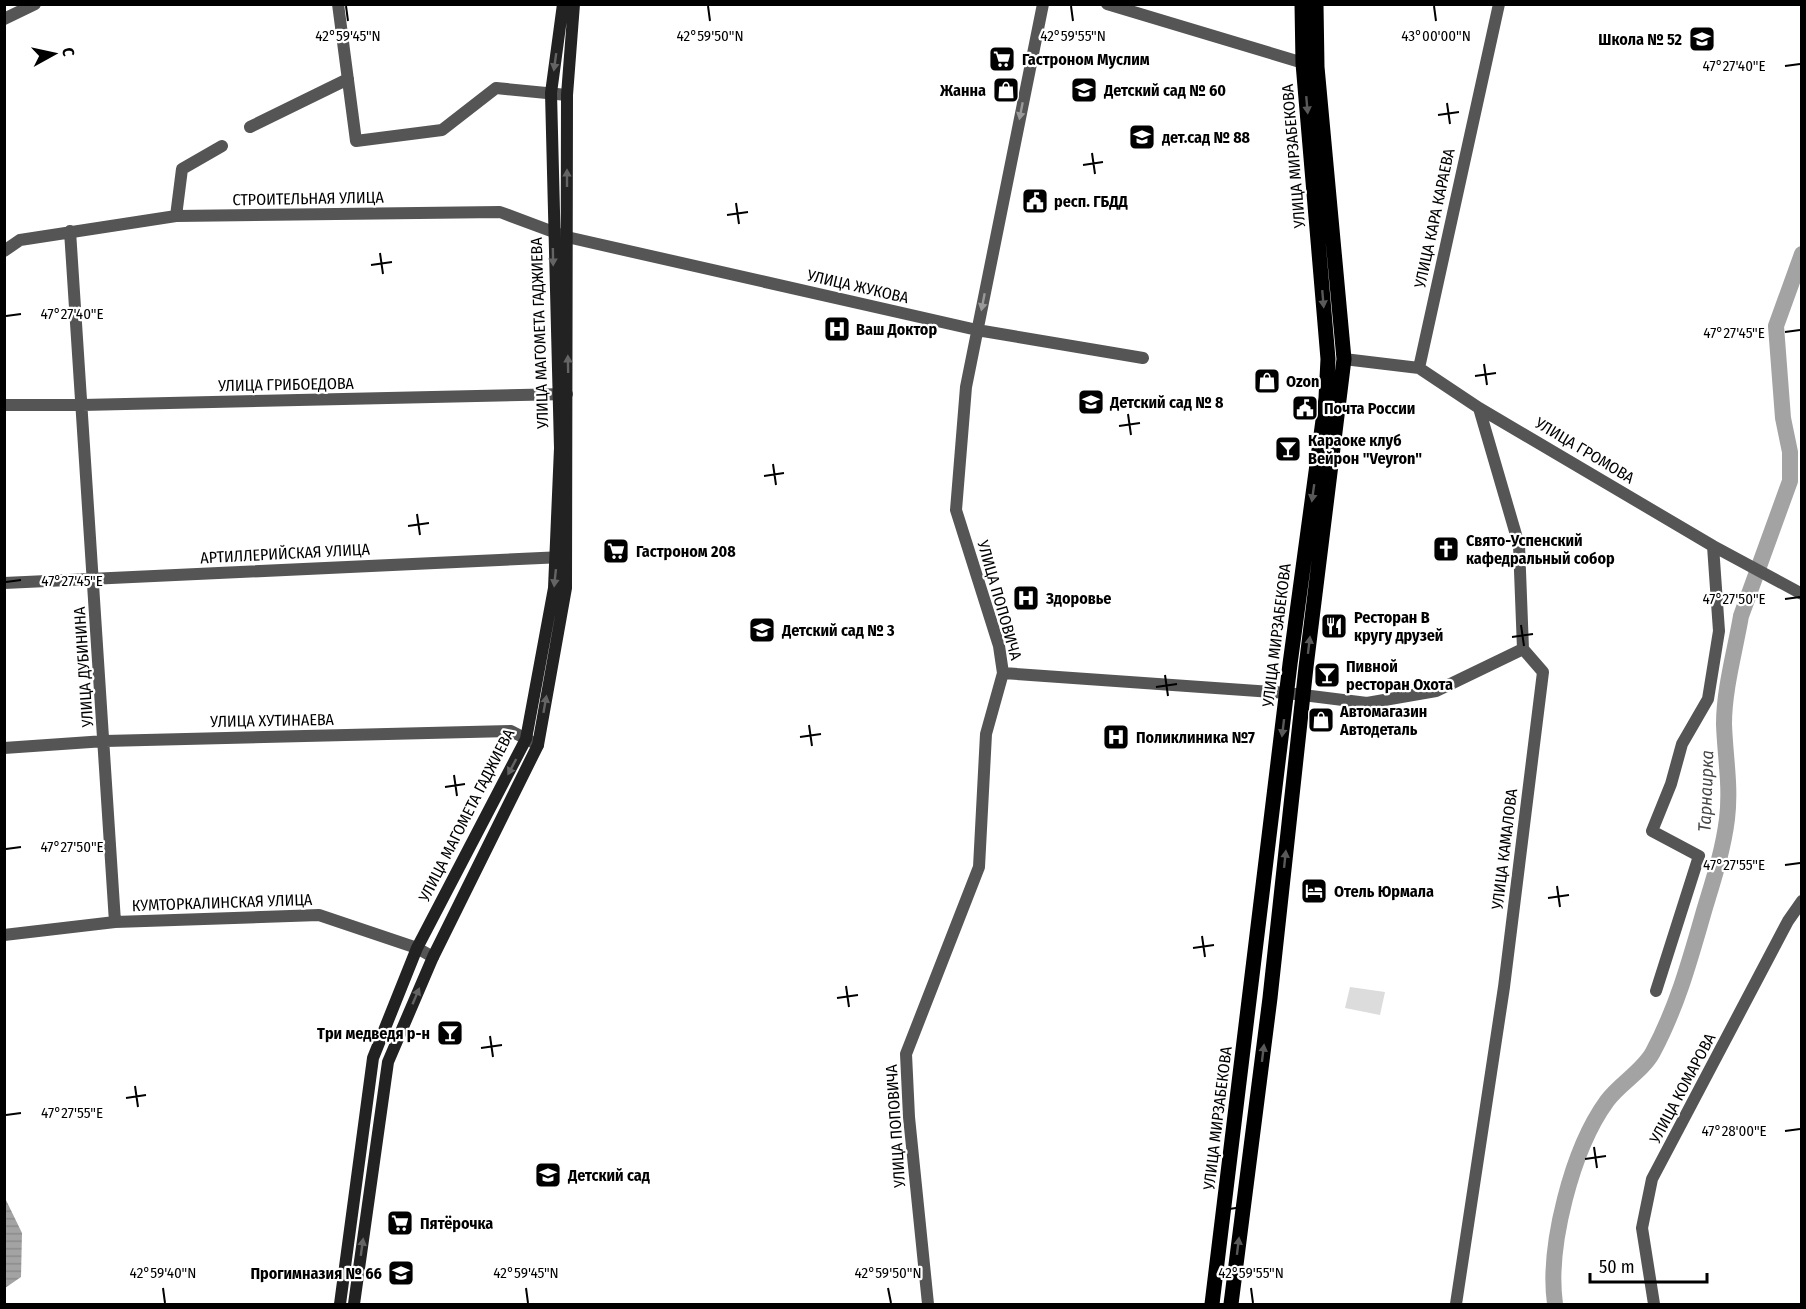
<svg xmlns="http://www.w3.org/2000/svg" width="1806" height="1309" font-family="'Fira Sans Condensed',sans-serif">
<style>
.green{fill:#dcdcdc}
.water{fill:url(#water-rules)}
.lines{fill:none;stroke-linecap:round;stroke-linejoin:round}
.canal{stroke:#a3a3a3;stroke-width:16}
.minor{stroke:#555;stroke-width:12}
.secondary{stroke:#222;stroke-width:12}
.primary{stroke:#000;stroke-width:15}
.oneway{fill:#646464}
.oneway2{fill:#595959}
.oneway3{fill:#999}
.ticks{fill:none;stroke:#000;stroke-width:2}
.labels{text-anchor:middle;stroke-width:4.5;stroke-linejoin:round;paint-order:stroke}
.poi-label{font-size:16px;font-weight:bold;fill:#000;stroke:#fff;text-anchor:start}
.street-label{font-size:16px;fill:#000;stroke:#fff}
.water-label{font-size:18px;font-style:italic;fill:#444;stroke:#fff}
.ticks-label{font-size:15px;text-anchor:middle;fill:#000;stroke:#fff;stroke-width:4.5;stroke-linejoin:round;paint-order:stroke}
</style>
<defs>
<pattern id="water-rules" width="6" height="5" patternUnits="userSpaceOnUse" patternTransform="scale(1.5)"><rect width="6" height="5" fill="#a3a3a3"/><path d="M0 2.5h6" fill="none" stroke="#8b8b8b"/></pattern>
</defs>
<rect width="100%" height="100%" fill="#fff"/>
<path class="green" d="M1350,987L1385,992L1380,1015L1345,1008Z"/>
<path class="water" d="M5,1198L22,1233L21,1277L5,1288V1304Z"/>
<g class="lines">
<path class="canal" d="M1555,1304C1547,1247 1572,1149 1607,1101C1619,1084 1643,1071 1653,1052C1677,1007 1690,960 1704,911C1713,881 1723,851 1727,819C1731,786 1725,756 1724,724C1724,689 1735,651 1741,616L1790,481V452L1783,418L1776,326L1802,254"/>
<path class="minor" d="M338,4L356,141L442,130L496,88L567,95
M1107,4L1310,65
M4,19L35,4
M250,127L348,79
M176,216L182,169L222,146
M70,231L115,922
M4,251L20,240L176,216L500,212L567,237L977,330L1143,358
M1344,359L1419,368L1479,408L1713,546L1802,594
M1419,368L1499,4
M4,405H82L567,394
M4,583L563,557
M1003,673L1287,693L1367,703L1436,691L1523,649
M4,748L105,741L511,731L538,745
M4,935L115,922L319,915L417,948L433,957
M1656,991L1699,856L1652,831L1671,784L1682,744L1708,699L1719,631L1713,546
M928,1304L909,1117L906,1054L979,867L986,734L1003,673L999,646L956,510L966,387L1043,4
M1456,1304L1504,987L1543,672L1523,649L1519,545L1479,408
M1654,1304L1642,1228L1652,1179L1788,921L1802,901"/>
<path class="secondary" d="M340,1304L373,1058L417,948L526,739L554,588L560,448L551,93L563,4
M354,1304L388,1062L433,957L538,745L566,588L567,95L574,4"/>
<path class="primary" d="M1212,1304L1290,664L1326,398L1328,359L1303,63L1302,4
M1231,1304L1270,998L1306,667L1344,359L1317,67L1316,4"/>
</g>
<defs><path id="oneway-solid" d="M-6-.8H1V-3.2L6.5 0L1 3.2V.8H-6Z" transform="scale(1.5)"/></defs>
<g class="oneway">
<use href="#oneway-solid" transform="translate(555 62) rotate(98)"/>
<use href="#oneway-solid" transform="translate(567 178) rotate(-90)"/>
<use href="#oneway-solid" transform="translate(553 257) rotate(89)"/>
<use href="#oneway-solid" transform="translate(568 364) rotate(-91)"/>
<use href="#oneway-solid" transform="translate(555 578) rotate(96)"/>
<use href="#oneway-solid" transform="translate(545 704) rotate(-80)"/>
<use href="#oneway-solid" transform="translate(512 767) rotate(118)"/>
<use href="#oneway-solid" transform="translate(416 996) rotate(-67)"/>
<use href="#oneway-solid" transform="translate(362 1247) rotate(-82)"/>
</g>
<g class="oneway2">
<use href="#oneway-solid" transform="translate(1307 105) rotate(85)"/>
<use href="#oneway-solid" transform="translate(1323 299) rotate(85)"/>
<use href="#oneway-solid" transform="translate(1313 493) rotate(98)"/>
<use href="#oneway-solid" transform="translate(1309 645) rotate(-83)"/>
<use href="#oneway-solid" transform="translate(1283 728) rotate(97)"/>
<use href="#oneway-solid" transform="translate(1285 859) rotate(-84)"/>
<use href="#oneway-solid" transform="translate(1263 1053) rotate(-83)"/>
<use href="#oneway-solid" transform="translate(1238 1246) rotate(-83)"/>
</g>
<g class="oneway3">
<use href="#oneway-solid" transform="translate(1021 111) rotate(101)"/>
<use href="#oneway-solid" transform="translate(983 302) rotate(101)"/>
</g>
<path class="ticks" d="M346,6L348,21M708,6L710,21M1071,6L1073,21M1434,6L1436,21M1785,66L1800,64M1447,103L1450,124M1438,115L1459,112M1092,153L1095,174M1083,165L1103,162M736,203L739,224M727,215L748,212M380,253L383,274M371,265L392,262M6,316L21,314M1785,332L1800,330M1484,364L1487,385M1475,376L1496,373M1128,414L1131,435M1119,426L1140,423M773,464L776,485M764,476L784,473M417,514L420,535M408,526L429,523M6,582L21,580M1785,599L1800,597M1521,625L1524,646M1512,637L1533,634M1165,675L1168,696M1156,687L1177,684M809,725L812,746M800,737L821,734M454,775L457,796M445,787L465,784M6,849L21,847M1785,865L1800,863M1557,886L1560,907M1548,898L1569,895M1202,936L1205,957M1193,948L1214,945M846,986L849,1007M837,998L858,995M490,1036L493,1057M481,1048L502,1045M135,1086L138,1107M126,1098L146,1095M6,1115L21,1113M1785,1131L1800,1129M1594,1147L1597,1168M1585,1159L1606,1156M1238,1197L1241,1218M1229,1209L1250,1206M163,1288L165,1303M526,1288L528,1303M888,1288L891,1303M1251,1288L1253,1303"/>
<defs>
<symbol id="school-square" viewBox="-11 -11 22 22"><rect x="-9" y="-9" width="18" height="18" rx="4" fill="#000" stroke="#fff"/><path d="M0-5L7-2L0 1L-7-2ZM-4 1L0 2.5L4 1V4Q0 6-4 4Z" fill="#fff"/></symbol>
<symbol id="supermarket-square" viewBox="-11 -11 22 22"><rect x="-9" y="-9" width="18" height="18" rx="4" fill="#000" stroke="#fff"/><path d="M-6-5.5h2.5l.6 2H6L4.5 2H-2.5L-4.4-4H-6ZM-1.5 3.2a1.3 1.3 0 1 0 .1 0ZM3 3.2a1.3 1.3 0 1 0 .1 0Z" fill="#fff"/></symbol>
<symbol id="shop-square" viewBox="-11 -11 22 22"><rect x="-9" y="-9" width="18" height="18" rx="4" fill="#000" stroke="#fff"/><path d="M-5-2.5h2.3a2.7 3.5 0 0 1 5.4 0H5L5.5 6h-11ZM-1.5-2.5h3a1.5 2.3 0 0 0-3 0Z" fill="#fff"/></symbol>
<symbol id="civic-square" viewBox="-11 -11 22 22"><rect x="-9" y="-9" width="18" height="18" rx="4" fill="#000" stroke="#fff"/><path d="M-.6-6.5H3V-4.5H.6V-3L4-1V1h2V6H-6V1h2V-1L-.6-3ZM-1.2 2.5V6h2.4V2.5Z" fill="#fff"/></symbol>
<symbol id="hospital-square" viewBox="-11 -11 22 22"><rect x="-9" y="-9" width="18" height="18" rx="4" fill="#000" stroke="#fff"/><path d="M-5-5h3v3.5h4V-5h3V5h-3V1.5h-4V5h-3Z" fill="#fff"/></symbol>
<symbol id="bar-square" viewBox="-11 -11 22 22"><rect x="-9" y="-9" width="18" height="18" rx="4" fill="#000" stroke="#fff"/><path d="M-6-5H6L.8 .8V4.5H3.5V6h-7V4.5H-.8V.8Z" fill="#fff"/></symbol>
<symbol id="church-square" viewBox="-11 -11 22 22"><rect x="-9" y="-9" width="18" height="18" rx="4" fill="#000" stroke="#fff"/><path d="M-1.2-6h2.4v3.5h3.3v2.4h-3.3V6h-2.4V-.1h-3.3v-2.4h3.3Z" fill="#fff"/></symbol>
<symbol id="restaurant-square" viewBox="-11 -11 22 22"><rect x="-9" y="-9" width="18" height="18" rx="4" fill="#000" stroke="#fff"/><path d="M-5-6h1v4h1v-4h1v4h1v-4h1v5L-1.5 .5V6h-2V.5L-5-1ZM5-6V6H3V1.5H1.5Q1.5-4 5-6Z" fill="#fff"/></symbol>
<symbol id="hotel-square" viewBox="-11 -11 22 22"><rect x="-9" y="-9" width="18" height="18" rx="4" fill="#000" stroke="#fff"/><path d="M-6-4.5h1.5V1H6V5H4.5V3h-9V5H-6ZM-4 0a1.8 1.8 0 1 1 3.6 0ZM.5 0V-2.5h3Q6-2.5 6 0Z" fill="#fff"/></symbol>
</defs>
<g fill-rule="evenodd">
<use href="#school-square" x="1687" y="24" width="30" height="30"/>
<use href="#supermarket-square" x="987" y="44" width="30" height="30"/>
<use href="#shop-square" x="991" y="75" width="30" height="30"/>
<use href="#school-square" x="1069" y="75" width="30" height="30"/>
<use href="#school-square" x="1127" y="122" width="30" height="30"/>
<use href="#civic-square" x="1020" y="186" width="30" height="30"/>
<use href="#hospital-square" x="822" y="314" width="30" height="30"/>
<use href="#shop-square" x="1252" y="366" width="30" height="30"/>
<use href="#school-square" x="1076" y="387" width="30" height="30"/>
<use href="#civic-square" x="1290" y="393" width="30" height="30"/>
<use href="#bar-square" x="1273" y="434" width="30" height="30"/>
<use href="#church-square" x="1431" y="534" width="30" height="30"/>
<use href="#supermarket-square" x="601" y="536" width="30" height="30"/>
<use href="#hospital-square" x="1011" y="583" width="30" height="30"/>
<use href="#restaurant-square" x="1319" y="611" width="30" height="30"/>
<use href="#school-square" x="747" y="615" width="30" height="30"/>
<use href="#bar-square" x="1312" y="660" width="30" height="30"/>
<use href="#shop-square" x="1306" y="705" width="30" height="30"/>
<use href="#hospital-square" x="1101" y="722" width="30" height="30"/>
<use href="#hotel-square" x="1299" y="876" width="30" height="30"/>
<use href="#bar-square" x="435" y="1018" width="30" height="30"/>
<use href="#school-square" x="533" y="1160" width="30" height="30"/>
<use href="#supermarket-square" x="385" y="1208" width="30" height="30"/>
<use href="#school-square" x="386" y="1258" width="30" height="30"/>
</g>
<g class="labels">
<g class="poi-label">
<text x="1682" y="45" text-anchor="end">Школа № 52</text>
<text x="1022" y="65">Гастроном Муслим</text>
<text x="986" y="96" text-anchor="end">Жанна</text>
<text x="1104" y="96">Детский сад № 60</text>
<text x="1162" y="143">дет.сад № 88</text>
<text x="1054" y="207">респ. ГБДД</text>
<text x="856" y="335">Ваш Доктор</text>
<text x="1286" y="387">Ozon</text>
<text x="1110" y="408">Детский сад № 8</text>
<text x="1324" y="414">Почта России</text>
<text x="1308" y="446">Караоке клуб<tspan x="1308" dy="18">Вейрон "Veyron"</tspan></text>
<text x="1466" y="546">Свято-Успенский<tspan x="1466" dy="18">кафедральный собор</tspan></text>
<text x="636" y="557">Гастроном 208</text>
<text x="1046" y="604">Здоровье</text>
<text x="1354" y="623">Ресторан В<tspan x="1354" dy="18">кругу друзей</tspan></text>
<text x="782" y="636">Детский сад № 3</text>
<text x="1346" y="672">Пивной<tspan x="1346" dy="18">ресторан Охота</tspan></text>
<text x="1340" y="717">Автомагазин<tspan x="1340" dy="18">Автодеталь</tspan></text>
<text x="1136" y="743">Поликлиника №7</text>
<text x="1334" y="897">Отель Юрмала</text>
<text x="430" y="1039" text-anchor="end">Три медведя р-н</text>
<text x="568" y="1181">Детский сад</text>
<text x="420" y="1229">Пятёрочка</text>
<text x="382" y="1279" text-anchor="end">Прогимназия № 66</text>
</g>
<g class="street-label">
<text transform="translate(1293 156) rotate(-95)" y="6">УЛИЦА МИРЗАБЕКОВА</text>
<text transform="translate(308 198) rotate(-1)" y="6">СТРОИТЕЛЬНАЯ УЛИЦА</text>
<text transform="translate(1434 218) rotate(-78)" y="6">УЛИЦА КАРА КАРАЕВА</text>
<text transform="translate(858 286) rotate(13)" y="6">УЛИЦА ЖУКОВА</text>
<text transform="translate(539 333) rotate(-92)" y="6">УЛИЦА МАГОМЕТА ГАДЖИЕВА</text>
<text transform="translate(286 384) rotate(-1)" y="6">УЛИЦА ГРИБОЕДОВА</text>
<text transform="translate(1585 450) rotate(31)" y="6">УЛИЦА ГРОМОВА</text>
<text transform="translate(285 553) rotate(-3)" y="6">АРТИЛЛЕРИЙСКАЯ УЛИЦА</text>
<text transform="translate(1000 600) rotate(74)" y="6">УЛИЦА ПОПОВИЧА</text>
<text transform="translate(1276 635) rotate(-83)" y="6">УЛИЦА МИРЗАБЕКОВА</text>
<text transform="translate(83 667) rotate(-94)" y="6">УЛИЦА ДУБИНИНА</text>
<text transform="translate(272 720) rotate(-1)" y="6">УЛИЦА ХУТИНАЕВА</text>
<text transform="translate(466 815) rotate(-63)" y="6">УЛИЦА МАГОМЕТА ГАДЖИЕВА</text>
<text transform="translate(1504 849) rotate(-83)" y="6">УЛИЦА КАМАЛОВА</text>
<text transform="translate(222 902) rotate(-2)" y="6">КУМТОРКАЛИНСКАЯ УЛИЦА</text>
<text transform="translate(1682 1088) rotate(-62)" y="6">УЛИЦА КОМАРОВА</text>
<text transform="translate(1217 1118) rotate(-83)" y="6">УЛИЦА МИРЗАБЕКОВА</text>
<text transform="translate(895 1126) rotate(-94)" y="6">УЛИЦА ПОПОВИЧА</text>
</g>
<g class="water-label">
<text transform="translate(1706 791) rotate(-88)" y="6">Тарнаирка</text>
</g>
</g>
<g class="ticks-label">
<text x="348" y="41">42°59'45"N</text>
<text x="710" y="41">42°59'50"N</text>
<text x="1073" y="41">42°59'55"N</text>
<text x="1436" y="41">43°00'00"N</text>
<text x="1734" y="71">47°27'40"E</text>
<text x="72" y="319">47°27'40"E</text>
<text x="1734" y="338">47°27'45"E</text>
<text x="72" y="586">47°27'45"E</text>
<text x="1734" y="604">47°27'50"E</text>
<text x="72" y="852">47°27'50"E</text>
<text x="1734" y="870">47°27'55"E</text>
<text x="72" y="1118">47°27'55"E</text>
<text x="1734" y="1136">47°28'00"E</text>
<text x="163" y="1278">42°59'40"N</text>
<text x="526" y="1278">42°59'45"N</text>
<text x="888" y="1278">42°59'50"N</text>
<text x="1251" y="1278">42°59'55"N</text>
</g>
<rect width="1806" height="1309" fill="none" stroke="#000000" stroke-width="12"/>
<g transform="translate(54 54) rotate(82)" stroke="#ffffff" stroke-width="4.5" paint-order="stroke">
<path d="M0-4.5L10 22L0 15L-10 22Z" fill="#000000"/>
<text y="-9" font-size="16" font-weight="bold" text-anchor="middle" fill="#000000">С</text>
</g>
<path d="M1590 1273v9h117v-9" fill="none" stroke="#000000" stroke-width="3"/>
<text x="1599" y="1273" font-size="18" fill="#000000" stroke="#ffffff" stroke-width="4.5" paint-order="stroke">50 m</text>
</svg>
